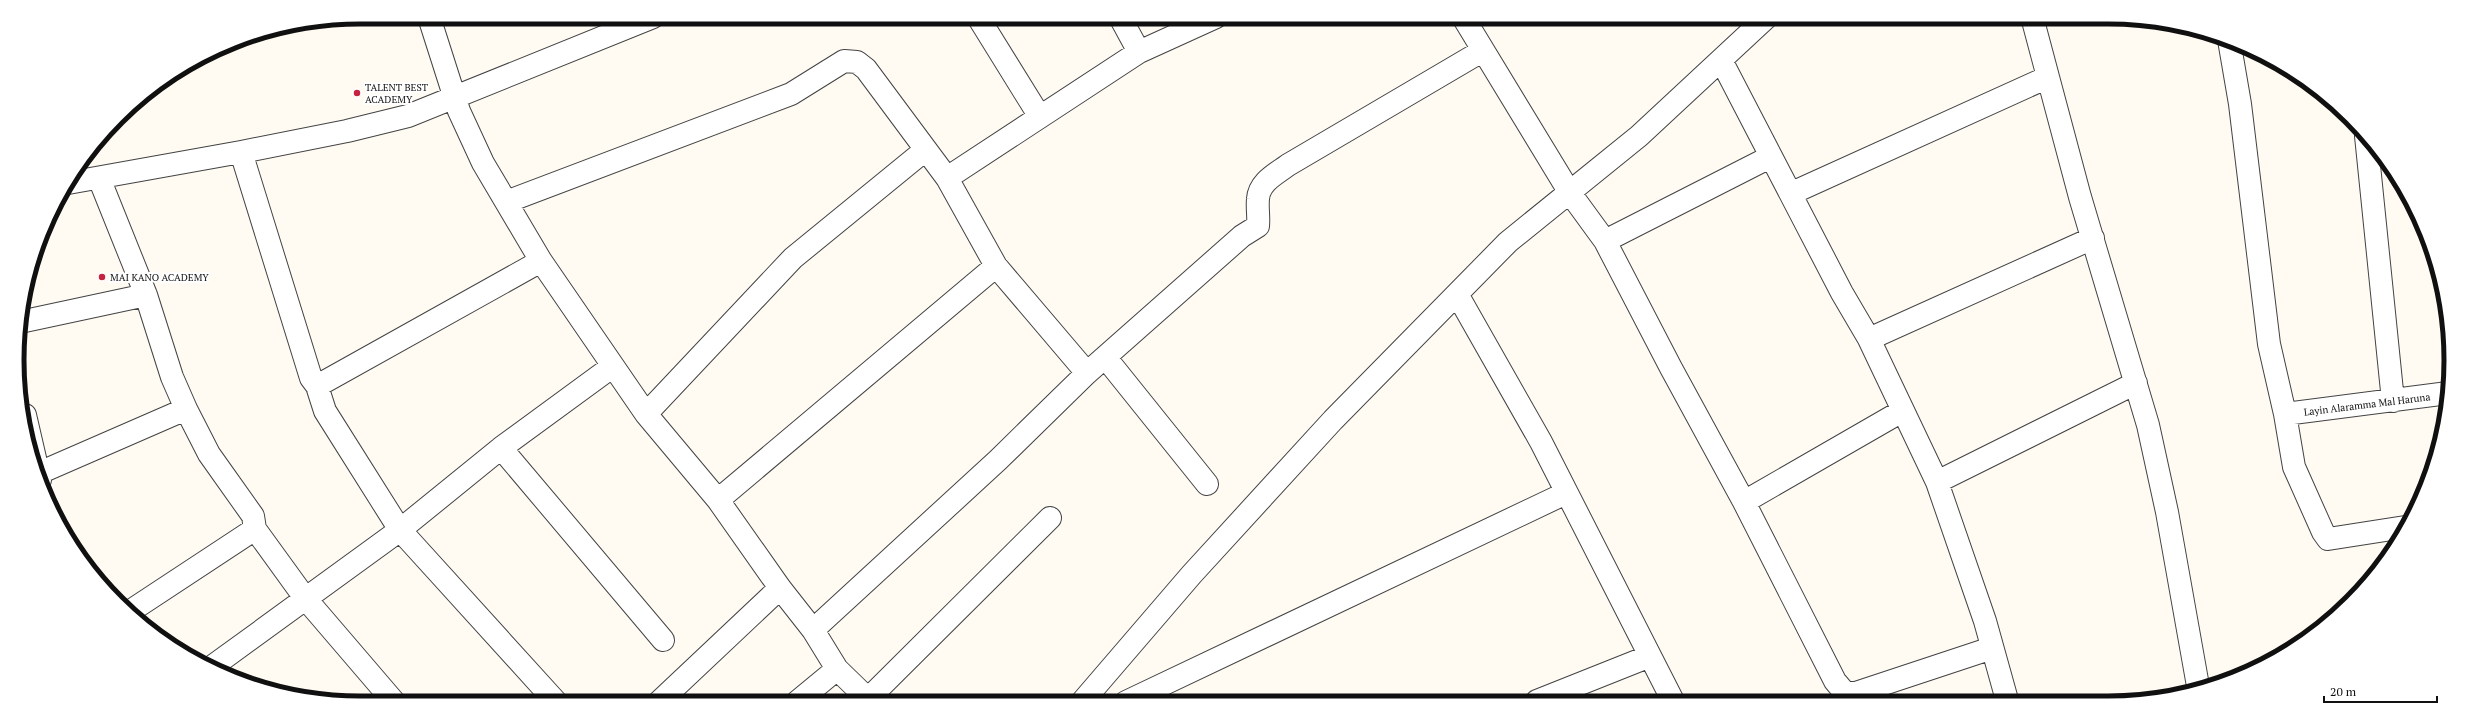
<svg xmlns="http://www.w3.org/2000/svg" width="2468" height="720" font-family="'PT Serif',serif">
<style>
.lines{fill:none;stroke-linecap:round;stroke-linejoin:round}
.minor-casing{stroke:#434343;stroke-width:24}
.minor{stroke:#fff;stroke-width:22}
.poi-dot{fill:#c52342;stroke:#fff;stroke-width:1.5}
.labels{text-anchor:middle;stroke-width:4;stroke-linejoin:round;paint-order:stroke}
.poi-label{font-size:10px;fill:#101010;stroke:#fff;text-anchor:start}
.street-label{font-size:10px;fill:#101010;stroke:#fff}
.rim{fill:none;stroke:#101010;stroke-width:5}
</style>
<rect width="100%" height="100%" fill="#fffbf3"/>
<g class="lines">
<defs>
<path id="minor" d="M429,17L459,111L483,163L541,261L646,414L718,500L780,588L813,630L837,669L871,702
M978,17L1040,117
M1120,17L1139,52
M1463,17L1570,193L1605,241L1671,368L1744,502L1835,681L1845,693H1856L1992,648
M2032,17L2080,197L2148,425L2167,512L2198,686
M2229,40L2240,104L2269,344L2285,414L2294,467L2323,532L2328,539L2405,527
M1721,60L1842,293L1869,339L1937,482L1985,621L2007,700
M2366,136L2393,401
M241,152L311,378L317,386L541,261
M99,178L146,295L172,377L186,409L209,454L253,516L255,529L305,598L395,703
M947,178L1139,52L1216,17
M68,183L241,152L347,131L408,116L653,17
M1792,193L2048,77
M506,202L791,94L844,61L857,62L866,69L947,178L996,266L1087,373
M1605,241L1770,157
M1457,294L1541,442L1673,701
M20,322L146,295
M1869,339L2093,238
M1105,357L1207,484
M317,386L325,411L400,530L557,703
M646,414L793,258L924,151
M2285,414L2448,393
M25,415L40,480
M501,448L663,640
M39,473L186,409
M1937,482L2136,383
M718,500L996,266
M1744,502L1902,411
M129,612L255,529
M813,630L998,460L1087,373L1242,236L1258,226C1259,217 1257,208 1258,199C1259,182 1276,174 1288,165L1482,51
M213,666L400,530L501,448L613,366
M868,699L1050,518
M1537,701L1650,656
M797,702L837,669
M1082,702L1192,574L1333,420L1508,242L1639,136L1767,17
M1126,702L1566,493
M658,703L780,588"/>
</defs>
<use href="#minor" class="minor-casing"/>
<use href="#minor" class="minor"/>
</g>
<g class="poi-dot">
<circle cx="357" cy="93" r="4"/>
<circle cx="102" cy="277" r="4"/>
</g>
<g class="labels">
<g class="poi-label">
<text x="365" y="91">TALENT BEST<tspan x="365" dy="12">ACADEMY</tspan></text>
<text x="110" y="281">MAI KANO ACADEMY</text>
</g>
<g class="street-label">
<text transform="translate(2367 404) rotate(-7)" y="4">Layin Alaramma Mal Haruna</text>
</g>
</g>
<path d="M0 0H2468V720H0ZM360 24H2108A336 336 0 0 1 2444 360V360A336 336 0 0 1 2108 696H360A336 336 0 0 1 24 360V360A336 336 0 0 1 360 24Z" fill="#fff" fill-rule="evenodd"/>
<path class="rim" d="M360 24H2108A336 336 0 0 1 2444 360V360A336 336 0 0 1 2108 696H360A336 336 0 0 1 24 360V360A336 336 0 0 1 360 24Z"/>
<path d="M2324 696v6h113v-6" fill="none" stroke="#101010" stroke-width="2"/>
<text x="2330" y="696" font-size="12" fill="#101010" stroke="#ffffff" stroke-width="3" paint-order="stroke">20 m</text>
</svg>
